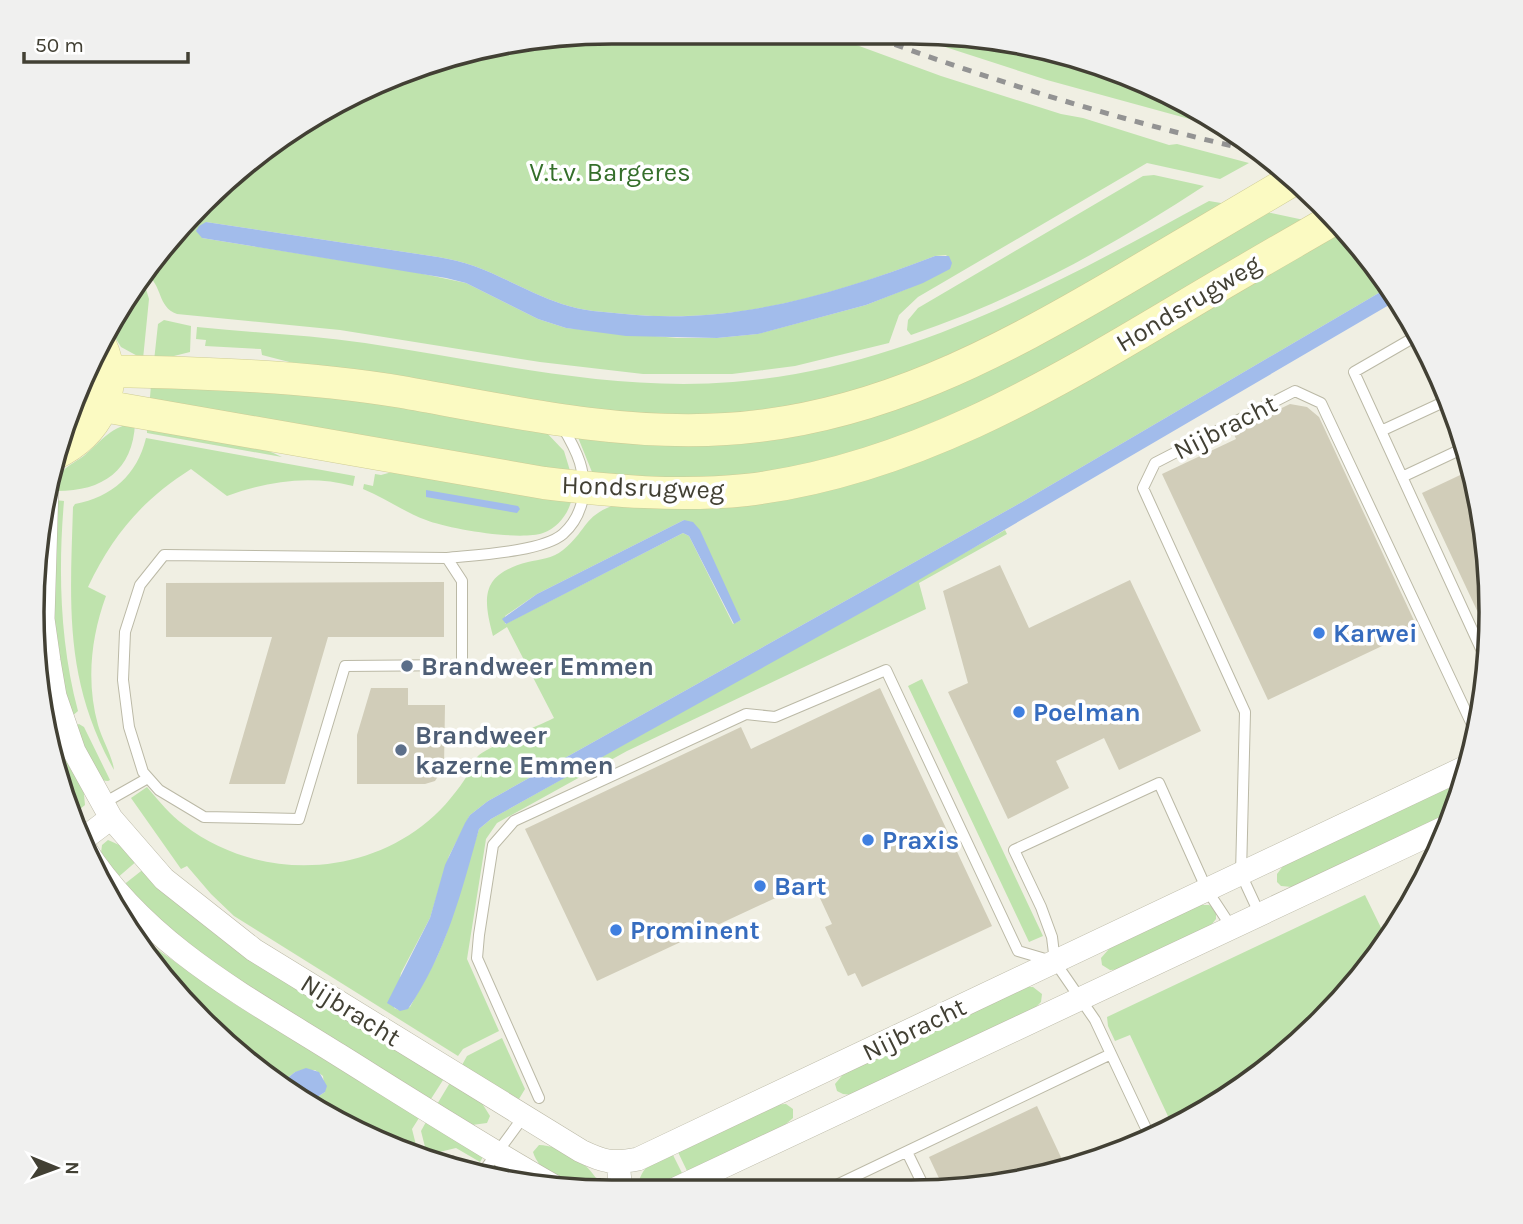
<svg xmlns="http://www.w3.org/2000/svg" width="1523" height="1224" font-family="Karla,sans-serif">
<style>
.green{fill:#bfe3ad;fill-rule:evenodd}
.water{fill:#a2bceb}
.building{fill:#d1cdb9}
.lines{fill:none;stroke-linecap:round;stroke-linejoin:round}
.lane-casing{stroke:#bbb9a6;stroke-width:12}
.street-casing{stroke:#bbb9a6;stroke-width:24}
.secondary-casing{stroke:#cecc95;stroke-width:33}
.lane{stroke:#fff;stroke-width:10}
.street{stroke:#fff;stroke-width:23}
.secondary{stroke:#fbfac2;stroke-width:32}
.rail{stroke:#939393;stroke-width:5;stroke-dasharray:9 9;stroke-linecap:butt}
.shop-dot{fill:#3f7fe0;stroke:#fff;stroke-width:2.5}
.service-dot{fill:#5c6f8a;stroke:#fff;stroke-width:2.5}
.labels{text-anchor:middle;stroke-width:7;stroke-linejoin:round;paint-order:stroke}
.park-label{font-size:26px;fill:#356f2b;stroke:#fff}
.street-label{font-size:26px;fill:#424034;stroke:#fff}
.shop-label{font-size:26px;font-weight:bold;fill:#366cbe;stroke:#fff;text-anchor:start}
.service-label{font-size:26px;font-weight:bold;fill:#4e5e75;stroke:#fff;text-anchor:start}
.rim{fill:none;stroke:#424034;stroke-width:3.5}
</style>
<rect width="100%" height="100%" fill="#f0efe3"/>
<path class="green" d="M612,32H821L941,76L1061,114L1083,118L1169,145L1177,144L1249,163L1220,179L1147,163L918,297L899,315L889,343L795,366L732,374H643L540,362L340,330L177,314C157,307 163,285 146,274L202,201L322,109L462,51ZM206,222L438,257C450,259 463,262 474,266C504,277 532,294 562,304C582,311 604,312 625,314C735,325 833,295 935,256L947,255L909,288L866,305L757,334L717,338H677L566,328L538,319L466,283L414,272L202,238Z
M902,33H949L1133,76L1215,126L1047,80Z
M1154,175L1204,186C1113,246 1015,300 911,335L907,330L908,320L918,308L1143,176Z
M1209,201L1227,204L1028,321L890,383L803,407L718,416L616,413L297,364L262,355L261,349L205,346L206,340L196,339L197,327C253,333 310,335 365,343C487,361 610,392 733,382C908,368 1059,282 1209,201Z
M1266,212L1304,220L1017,387L850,457L727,478L594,477L577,435L767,436Z
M1344,229L1372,259L1389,287L1022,502L488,801L470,815L449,856L430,918L401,973L394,1008L399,1010L410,1007L437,957L446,935L479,829L491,819L1005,530L1007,534L919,583L926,609L627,751L497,823L486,839L467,959L499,1031L463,1049L458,1056L234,916L211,894L187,866L181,869L131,798L147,787C159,801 170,815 184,825C253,878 353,879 422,826C439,813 453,797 465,779C469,773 472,762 478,756C485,748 540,725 554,718L507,627L493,636C482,595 482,574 528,562C540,559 552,559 563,550C589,529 582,515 620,503L786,496ZM684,520L741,620L733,624L689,536L683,533L505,624V616L537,594Z
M139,284L146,289L149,299L143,359L121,347L108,326Z
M164,320L191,326L190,352L154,361L158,324Z
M92,363C96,399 85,409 62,435Z
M151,385L297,391L545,431L564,451L571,474L149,409Z
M135,423C133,472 101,492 54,491C56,483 58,477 63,471C69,464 78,461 85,455C101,441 113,425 135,423Z
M147,423L245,440L282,457L147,433Z
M146,438L355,476L353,486C310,475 268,481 227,496L191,469C141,501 113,535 88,587L106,596C91,637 86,682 98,725C102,739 113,758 114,770C64,680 70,606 73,507L75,504C112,497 137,475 146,438Z
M403,469L572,498C569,513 558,528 543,533C519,541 449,529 426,520C404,512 385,498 363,489L364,484L373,486L375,474L381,475Z
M55,500L64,501C58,571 60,643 78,711L70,718L53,641Z
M922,679L1043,936L1029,942L908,686Z
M79,724L84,727L110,780L108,781L98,780L73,727Z
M60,732L83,784L85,805L79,810L71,809L47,737Z
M1466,775L1461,798L1452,817L1292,887L1281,886L1277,882V874L1283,866Z
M108,840L126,848L138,860L116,879L101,853L102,845Z
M145,868L445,1077L429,1102L209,964L122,886Z
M1365,895L1387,940L1348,994L1265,1072L1174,1129L1130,1035L1115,1041L1108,1026L1107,1017Z
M1198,905H1209L1216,910V919L1208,929L1126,969L1110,970L1102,965L1101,958L1116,941Z
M133,932L233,1003L419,1118L412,1129L419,1157L405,1152L403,1145C376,1152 331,1118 308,1103L325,1092L323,1076L315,1070L295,1072L279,1085L258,1072L175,994Z
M1025,987H1033L1042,994L1041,1002L1032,1011L853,1095L843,1094L837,1091L835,1084L845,1072Z
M502,1038L525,1089L519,1099L462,1065L467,1056Z
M451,1081L480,1100L490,1116L487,1123L472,1125L436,1106Z
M786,1104L793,1109V1118L773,1135L689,1175L676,1148L772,1105Z
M426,1122L483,1157L480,1162L456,1148L427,1155L421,1131Z
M539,1145C561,1146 584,1160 596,1178L595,1190C573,1196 539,1173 533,1152Z
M671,1151L684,1177C671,1183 658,1191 644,1189L639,1182C642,1166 657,1159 671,1151Z"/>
<path class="water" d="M206,222L438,257C450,259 463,262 474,266C504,277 532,294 562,304C582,311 604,312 625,314C733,325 835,294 935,256H949L952,263L950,269L923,283L866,305L758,334L717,338L626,336L566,328L538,319L466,283L446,278L202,238L196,231L199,226Z
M1389,287L1397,299L1389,305L893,595L491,819L479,829C462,891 445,956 408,1009L400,1011L387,1003L430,918L445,865L465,823L470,815L488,801L1022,502Z
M426,490L518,506L520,509L517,513L426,497Z
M684,520L693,522L700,530L741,620L734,624L689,536L683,533L506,624L502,619L537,594Z
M306,1068L319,1072L327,1086L325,1092L308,1103L279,1085L295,1072Z"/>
<path class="building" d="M1290,404L1307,407L1319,417L1418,629L1268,700L1162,474L1236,439L1233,432Z
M1473,469L1490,574L1488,634L1422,493Z
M1000,565L1029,628L1130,580L1201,731L1119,770L1104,738L1056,761L1069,788L1008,819L948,692L968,683L943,591Z
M444,582V637H328L285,784H229L272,637H166V583Z
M371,688H408V705H445L444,767L435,781L425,784H357V735Z
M880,688L992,926L862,987L855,973L848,976L825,927L832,924L812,881L597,981L525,829L741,727L751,749Z
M1037,1106L1067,1170L945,1191L929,1157Z"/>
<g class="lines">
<defs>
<path id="lane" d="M1413,338L1354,372L1487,662
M1381,431L1448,400
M1402,477L1466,447
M164,555L447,558L462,581V665L345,666L299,819L204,817L159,790L143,772L129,727L123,680L125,632L140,585Z
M447,558C475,555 542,552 563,534C572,526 579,514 582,502C588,473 577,451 562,426
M102,804L148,778
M1260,915L1241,874L1245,712L1143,488L1155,463L1295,391L1321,403L1476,733
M539,1098L477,958L479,935L493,845L514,821L746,714L775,717L886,670L1018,951L1052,961
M1151,1139L1095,1020L1055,962L1052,937L1041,907L1014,850L1159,783L1207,890L1232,928
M907,1152L926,1191
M439,1164L452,1161L474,1175
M480,1176L524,1116
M824,1191L1111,1054"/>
<path id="street" d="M47,487L43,619L49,661L55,696L74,751L111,818L164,879L254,950L581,1151C604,1162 613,1164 638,1159L1468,766
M82,840L111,818
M85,849C147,945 245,996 339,1055C411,1100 483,1146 557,1188
M618,1163L621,1191
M671,1191L1448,826"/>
<path id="secondary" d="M108,371C206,373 305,376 402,392C509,411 617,436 726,429C875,420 998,353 1123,280C1181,246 1238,212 1296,178
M103,406L544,483C611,491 679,497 746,490C907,471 1046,389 1183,307C1233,277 1284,248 1334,219
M54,454C96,434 122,390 100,344"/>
</defs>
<use href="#lane" class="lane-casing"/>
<use href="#street" class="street-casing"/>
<use href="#secondary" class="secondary-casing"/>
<use href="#lane" class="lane"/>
<use href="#street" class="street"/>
<use href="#secondary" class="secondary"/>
<path class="rail" d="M861,32C989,80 1121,121 1254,151"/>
</g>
<g class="shop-dot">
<circle cx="1319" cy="633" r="7"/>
<circle cx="1019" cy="712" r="7"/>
<circle cx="868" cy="840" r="7"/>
<circle cx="760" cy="886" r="7"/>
<circle cx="616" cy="930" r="7"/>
</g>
<g class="service-dot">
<circle cx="407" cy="666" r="7"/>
<circle cx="401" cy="750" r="7"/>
</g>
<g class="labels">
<g class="park-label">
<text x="610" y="181">V.t.v. Bargeres</text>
</g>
<g class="street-label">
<text transform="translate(1188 303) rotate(-31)" y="9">Hondsrugweg</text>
<text transform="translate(1225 427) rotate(-27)" y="9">Nijbracht</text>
<text transform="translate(643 487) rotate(2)" y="9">Hondsrugweg</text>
<text transform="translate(351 1010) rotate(32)" y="9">Nijbracht</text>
<text transform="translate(914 1029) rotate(-26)" y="9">Nijbracht</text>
</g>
<g class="shop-label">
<text x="1333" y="642">Karwei</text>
<text x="1033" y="721">Poelman</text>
<text x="882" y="849">Praxis</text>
<text x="774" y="895">Bart</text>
<text x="630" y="939">Prominent</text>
</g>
<g class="service-label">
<text x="421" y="675">Brandweer Emmen</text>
<text x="415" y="744">Brandweer<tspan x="415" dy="30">kazerne Emmen</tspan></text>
</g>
</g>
<path d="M0 0H1523V1224H0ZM612 44H911A568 568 0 0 1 1479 612V612A568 568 0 0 1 911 1180H612A568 568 0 0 1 44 612V612A568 568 0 0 1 612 44Z" fill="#f0f0ef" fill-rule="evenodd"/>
<path class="rim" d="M612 44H911A568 568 0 0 1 1479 612V612A568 568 0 0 1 911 1180H612A568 568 0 0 1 44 612V612A568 568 0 0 1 612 44Z"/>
<g transform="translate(56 1168) rotate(91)" stroke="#ffffff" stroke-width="5" paint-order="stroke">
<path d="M0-5L12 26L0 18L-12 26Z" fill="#424034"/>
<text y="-10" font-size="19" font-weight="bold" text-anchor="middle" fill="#424034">N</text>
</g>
<path d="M24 52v10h164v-10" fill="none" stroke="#424034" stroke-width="3.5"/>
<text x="35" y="52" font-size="21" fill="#424034" stroke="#ffffff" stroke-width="5" paint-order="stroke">50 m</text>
</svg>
